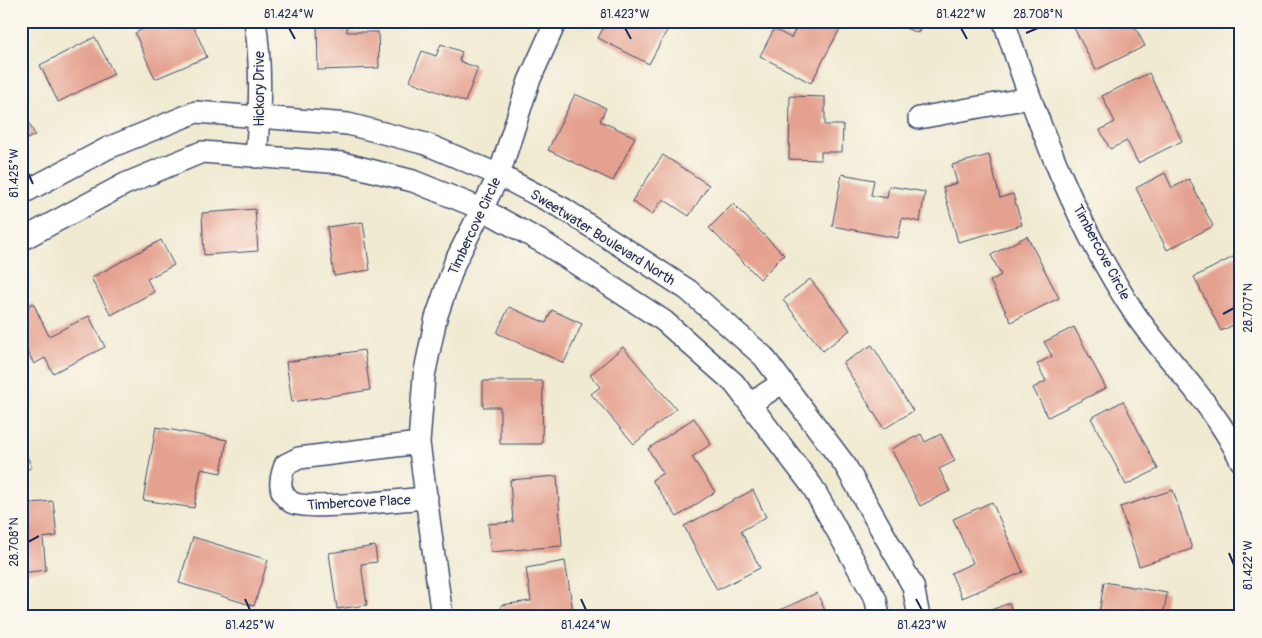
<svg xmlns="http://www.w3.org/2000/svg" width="1262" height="638" font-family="Pangolin,sans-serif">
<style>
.building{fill:#e5a18f}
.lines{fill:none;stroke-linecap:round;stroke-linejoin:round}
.minor-casing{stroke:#3b4b6f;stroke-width:24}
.minor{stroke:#fff;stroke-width:21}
.ticks{fill:none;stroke:#1b2f5e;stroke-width:2}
.labels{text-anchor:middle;stroke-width:4;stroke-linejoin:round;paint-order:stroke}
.street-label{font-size:14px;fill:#1b2f5e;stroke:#fbf7ec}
.neatline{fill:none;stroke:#1b2f5e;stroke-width:2}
.ticks-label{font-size:12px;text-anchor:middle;fill:#1b2f5e}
</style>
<rect width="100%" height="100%" fill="#fbf7ec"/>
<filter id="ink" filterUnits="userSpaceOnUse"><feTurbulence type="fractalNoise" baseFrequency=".02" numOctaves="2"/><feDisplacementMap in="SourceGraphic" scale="10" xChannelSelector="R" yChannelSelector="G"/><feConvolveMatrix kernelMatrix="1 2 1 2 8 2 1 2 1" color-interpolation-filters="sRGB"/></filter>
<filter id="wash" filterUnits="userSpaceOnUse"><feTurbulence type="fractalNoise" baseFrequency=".0096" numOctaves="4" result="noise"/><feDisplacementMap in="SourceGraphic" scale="20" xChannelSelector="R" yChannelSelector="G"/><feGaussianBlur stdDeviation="1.12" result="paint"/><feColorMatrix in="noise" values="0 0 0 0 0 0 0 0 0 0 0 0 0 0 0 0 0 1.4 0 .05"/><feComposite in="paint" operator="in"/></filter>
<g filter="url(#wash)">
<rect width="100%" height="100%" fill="#f0ead1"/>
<g id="blocks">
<path class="building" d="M161,21H191L207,57L155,79L135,33Z
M317,21H347V32H378L379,68L318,70Z
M607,21H672L649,64L598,38Z
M800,21H844L811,83L760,56L774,29L791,38Z
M887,21H922L918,33Z
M1083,21H1132L1145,46L1096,70L1073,26Z
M95,37L114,74L58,102L40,65Z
M441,44L462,52L459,61L478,68L465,102L410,81L422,51L436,56Z
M1149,73L1182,141L1138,163L1127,141L1110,149L1100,130L1115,122L1102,96Z
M575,94L606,108L600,121L635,137L613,181L548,150Z
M790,96L825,97V125H843L842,152H821V160L789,159Z
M21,107L35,135L21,142Z
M663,155L709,185L689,216L663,199L652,215L632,201Z
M989,155L1000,198L1013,194L1022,225L958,242L943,187L957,183L952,165Z
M1165,173L1172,188L1189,179L1213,226L1167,250L1136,188Z
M842,174L874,180L871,195L887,198L889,186L925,192L920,222L902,218L898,238L832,226Z
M733,204L784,255L760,279L709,228Z
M255,209L258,251L204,255L202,213Z
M363,222L370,270L334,276L327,227Z
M1027,236L1059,298L1011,322L990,281L1001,275L991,255Z
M161,240L174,265L147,279L154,292L111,315L91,278Z
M1241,253V321L1221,331L1194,277Z
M810,279L850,330L823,351L783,300Z
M33,303L49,336L89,316L105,347L53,373L45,358L34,364L21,339V310Z
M509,307L546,323L552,310L582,324L564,363L497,333Z
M1074,327L1106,388L1048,417L1033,388L1046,381L1037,364L1052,356L1044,342Z
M872,345L913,411L884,429L843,363Z
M623,347L676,409L634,444L591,394L600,387L590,375Z
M364,350L370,390L292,402L286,362Z
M483,381H543L542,444H500V407H483Z
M1123,401L1158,469L1126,485L1091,418Z
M694,418L711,444L692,457L715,492L677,517L652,480L663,473L648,449Z
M156,427L227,440L221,473L201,469L194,508L143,500Z
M921,434L925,442L941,434L955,461L939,469L950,491L920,506L891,449Z
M21,445L32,467L21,473Z
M557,476L562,546L491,552L488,524L513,522L510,480Z
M753,490L766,517L741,531L760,568L717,590L684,526Z
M1173,490L1192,549L1139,566L1120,507Z
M53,501L57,536L43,538L46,570L21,573V504Z
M992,502L1023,572L962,598L951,573L973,563L953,519Z
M193,537L268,560L254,606L179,583Z
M375,546L377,562L361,564L367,605L337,609L329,553Z
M565,561L574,617H503L501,605L531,601L526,568Z
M1104,582L1167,593L1163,617H1118L1099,614Z
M817,593L828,617H765Z
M1009,603L1014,617H974Z"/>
</g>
</g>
<g filter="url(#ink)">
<use href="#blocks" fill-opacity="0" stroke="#3b4b6f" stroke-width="1"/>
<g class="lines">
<defs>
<path id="minor" d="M255,21C262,67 260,112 256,157
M1004,21C1037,123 1077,228 1137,317C1171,365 1216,407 1241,461
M919,118L1029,98
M21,194L108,148L196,112L348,124L426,144L499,175L564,209L688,290L763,356L845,465L913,586L919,617
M21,240L125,184L202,152L342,163L413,181L482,209L544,243L664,321L734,383L812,486L876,600L879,617
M750,404L783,382
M419,443L299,458L285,465C280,479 277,492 291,502C306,512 404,499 427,498
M442,617L419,443L424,376L436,318L455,262L499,175L529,81L556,21"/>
</defs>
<use href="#minor" class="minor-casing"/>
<use href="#minor" class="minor"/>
</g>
</g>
<path class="ticks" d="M289,28L295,39M625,28L631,39M961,28L967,39M1026,33L1038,28M28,173L33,184M1223,314L1234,308M28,542L39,536M1229,553L1234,565M245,599L250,610M581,599L586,610M916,599L922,610"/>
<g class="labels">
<g class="street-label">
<text transform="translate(259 89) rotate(-90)" y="5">Hickory Drive</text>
<text transform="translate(474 226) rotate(-65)" y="5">Timbercove Circle</text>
<text transform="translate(603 237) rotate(32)" y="5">Sweetwater Boulevard North</text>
<text transform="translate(1102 252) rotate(62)" y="5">Timbercove Circle</text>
<text transform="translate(359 502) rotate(-3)" y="5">Timbercove Place</text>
</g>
</g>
<rect width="1262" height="638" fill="none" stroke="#fbf7ec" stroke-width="55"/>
<rect x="28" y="28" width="1206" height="582" class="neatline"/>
<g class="ticks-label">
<text x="289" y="18">81.424°W</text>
<text x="625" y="18">81.423°W</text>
<text x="961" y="18">81.422°W</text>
<text x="1038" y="18">28.708°N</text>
<text transform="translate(14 173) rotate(-90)" y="4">81.425°W</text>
<text transform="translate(1248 308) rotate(-90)" y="4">28.707°N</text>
<text transform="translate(14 542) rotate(-90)" y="4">28.708°N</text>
<text transform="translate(1248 565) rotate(-90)" y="4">81.422°W</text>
<text x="250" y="629">81.425°W</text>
<text x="586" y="629">81.424°W</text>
<text x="922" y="629">81.423°W</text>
</g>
</svg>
